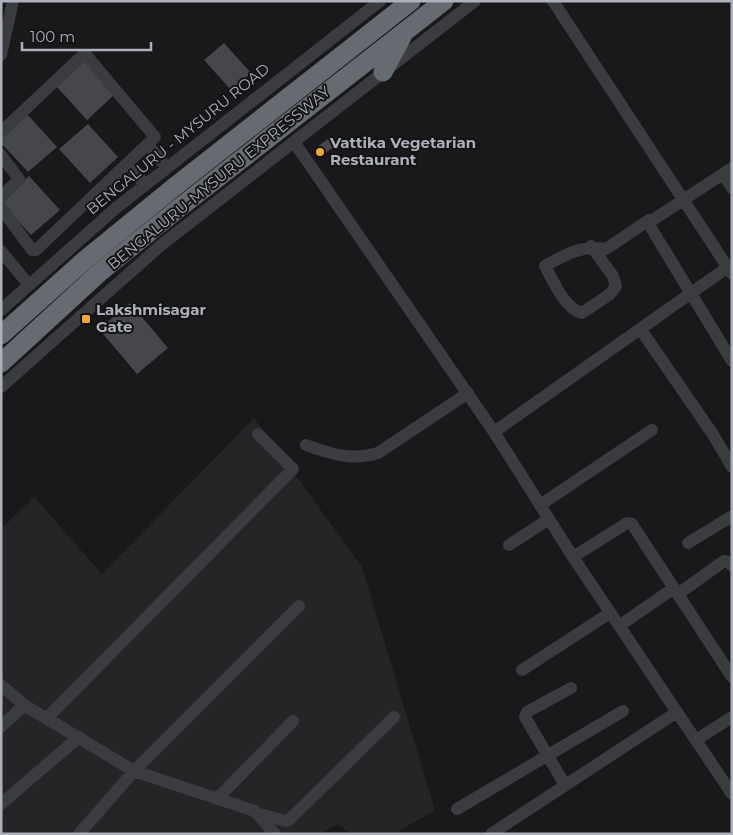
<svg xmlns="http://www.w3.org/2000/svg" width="733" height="835" font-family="Montserrat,sans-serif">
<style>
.built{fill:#252528}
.building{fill:#46474b}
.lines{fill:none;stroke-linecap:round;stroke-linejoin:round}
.minor{stroke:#3a3c40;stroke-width:12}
.highway{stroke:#666a71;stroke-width:19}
.poi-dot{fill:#f0a73d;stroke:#141416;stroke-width:2}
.labels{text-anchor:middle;stroke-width:4;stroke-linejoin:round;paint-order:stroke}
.street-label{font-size:15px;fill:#acb1bb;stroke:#141416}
.poi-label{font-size:15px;font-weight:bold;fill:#acb1bb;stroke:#141416;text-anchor:start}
</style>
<rect width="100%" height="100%" fill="#19191b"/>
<path class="built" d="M254,418L362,567L435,810L394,834H351L338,824L319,834H1V529L34,497L102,574Z"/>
<path class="building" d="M224,43L251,73L231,90L204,60Z
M84,60L115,94L87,120L56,86Z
M26,113L57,147L28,172L1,143V136Z
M88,124L118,157L90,183L59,149Z
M331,137L337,145L324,154L318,146Z
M29,176L60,210L31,235L1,203Z
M130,303L168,348L137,374L99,329Z"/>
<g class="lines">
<path class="minor" d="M553,1L732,274
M1,55L13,1
M1,132L83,55L87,56L155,137L36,250H32L1,208
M294,142L494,432L573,557L732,794
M148,145L167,168
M1,155L19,179L1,197
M128,163L145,185
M732,168L648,223L732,361
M723,174L732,188
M591,246L613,276L616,286L610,294L582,313C564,308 554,282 545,266C566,254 582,245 606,249L649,220
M1,251L29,285
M1,310L116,208L380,1
M641,330L712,433L732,467
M1,387L160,246L475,1
M494,432L728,267
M306,445C330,454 352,461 378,453L468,393
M540,505L652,430
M688,543L732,516
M509,545L549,519
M573,557L627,523L632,524L732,677
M678,594L724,561L729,562L732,566
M619,626L674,588
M522,670L610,613
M1,685L24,705L134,771L255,811L275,834
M47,718L293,469L258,434
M1,727L24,705
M696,740L732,717
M565,785L525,717L527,712L571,688
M217,799L293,721
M1,804L79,737
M457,809L623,711
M259,814L286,821L290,819L394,717
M79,834L134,771L299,606
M491,834L677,712"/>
<path class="highway" d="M383,72L402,37
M1,335L86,259L173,188L411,1
M1,363L99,273L179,208L444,1"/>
</g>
<g class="poi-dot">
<circle cx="320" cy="152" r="5"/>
<rect x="81" y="314" width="10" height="10" rx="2.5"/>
</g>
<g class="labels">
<g class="street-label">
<text transform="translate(178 139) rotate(-39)" y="5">BENGALURU - MYSURU ROAD</text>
<text transform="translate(219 178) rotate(-39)" y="5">BENGALURU-MYSURU EXPRESSWAY</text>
</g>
<g class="poi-label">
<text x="330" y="148">Vattika Vegetarian<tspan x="330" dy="17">Restaurant</tspan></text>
<text x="96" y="315">Lakshmisagar<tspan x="96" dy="17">Gate</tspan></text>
</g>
</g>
<rect width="733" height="835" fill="none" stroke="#acb1bb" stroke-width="5"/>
<path d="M22 42v8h129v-8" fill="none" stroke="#acb1bb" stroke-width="2.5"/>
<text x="30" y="42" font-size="15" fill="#acb1bb" stroke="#141416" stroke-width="4" paint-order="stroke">100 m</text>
</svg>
